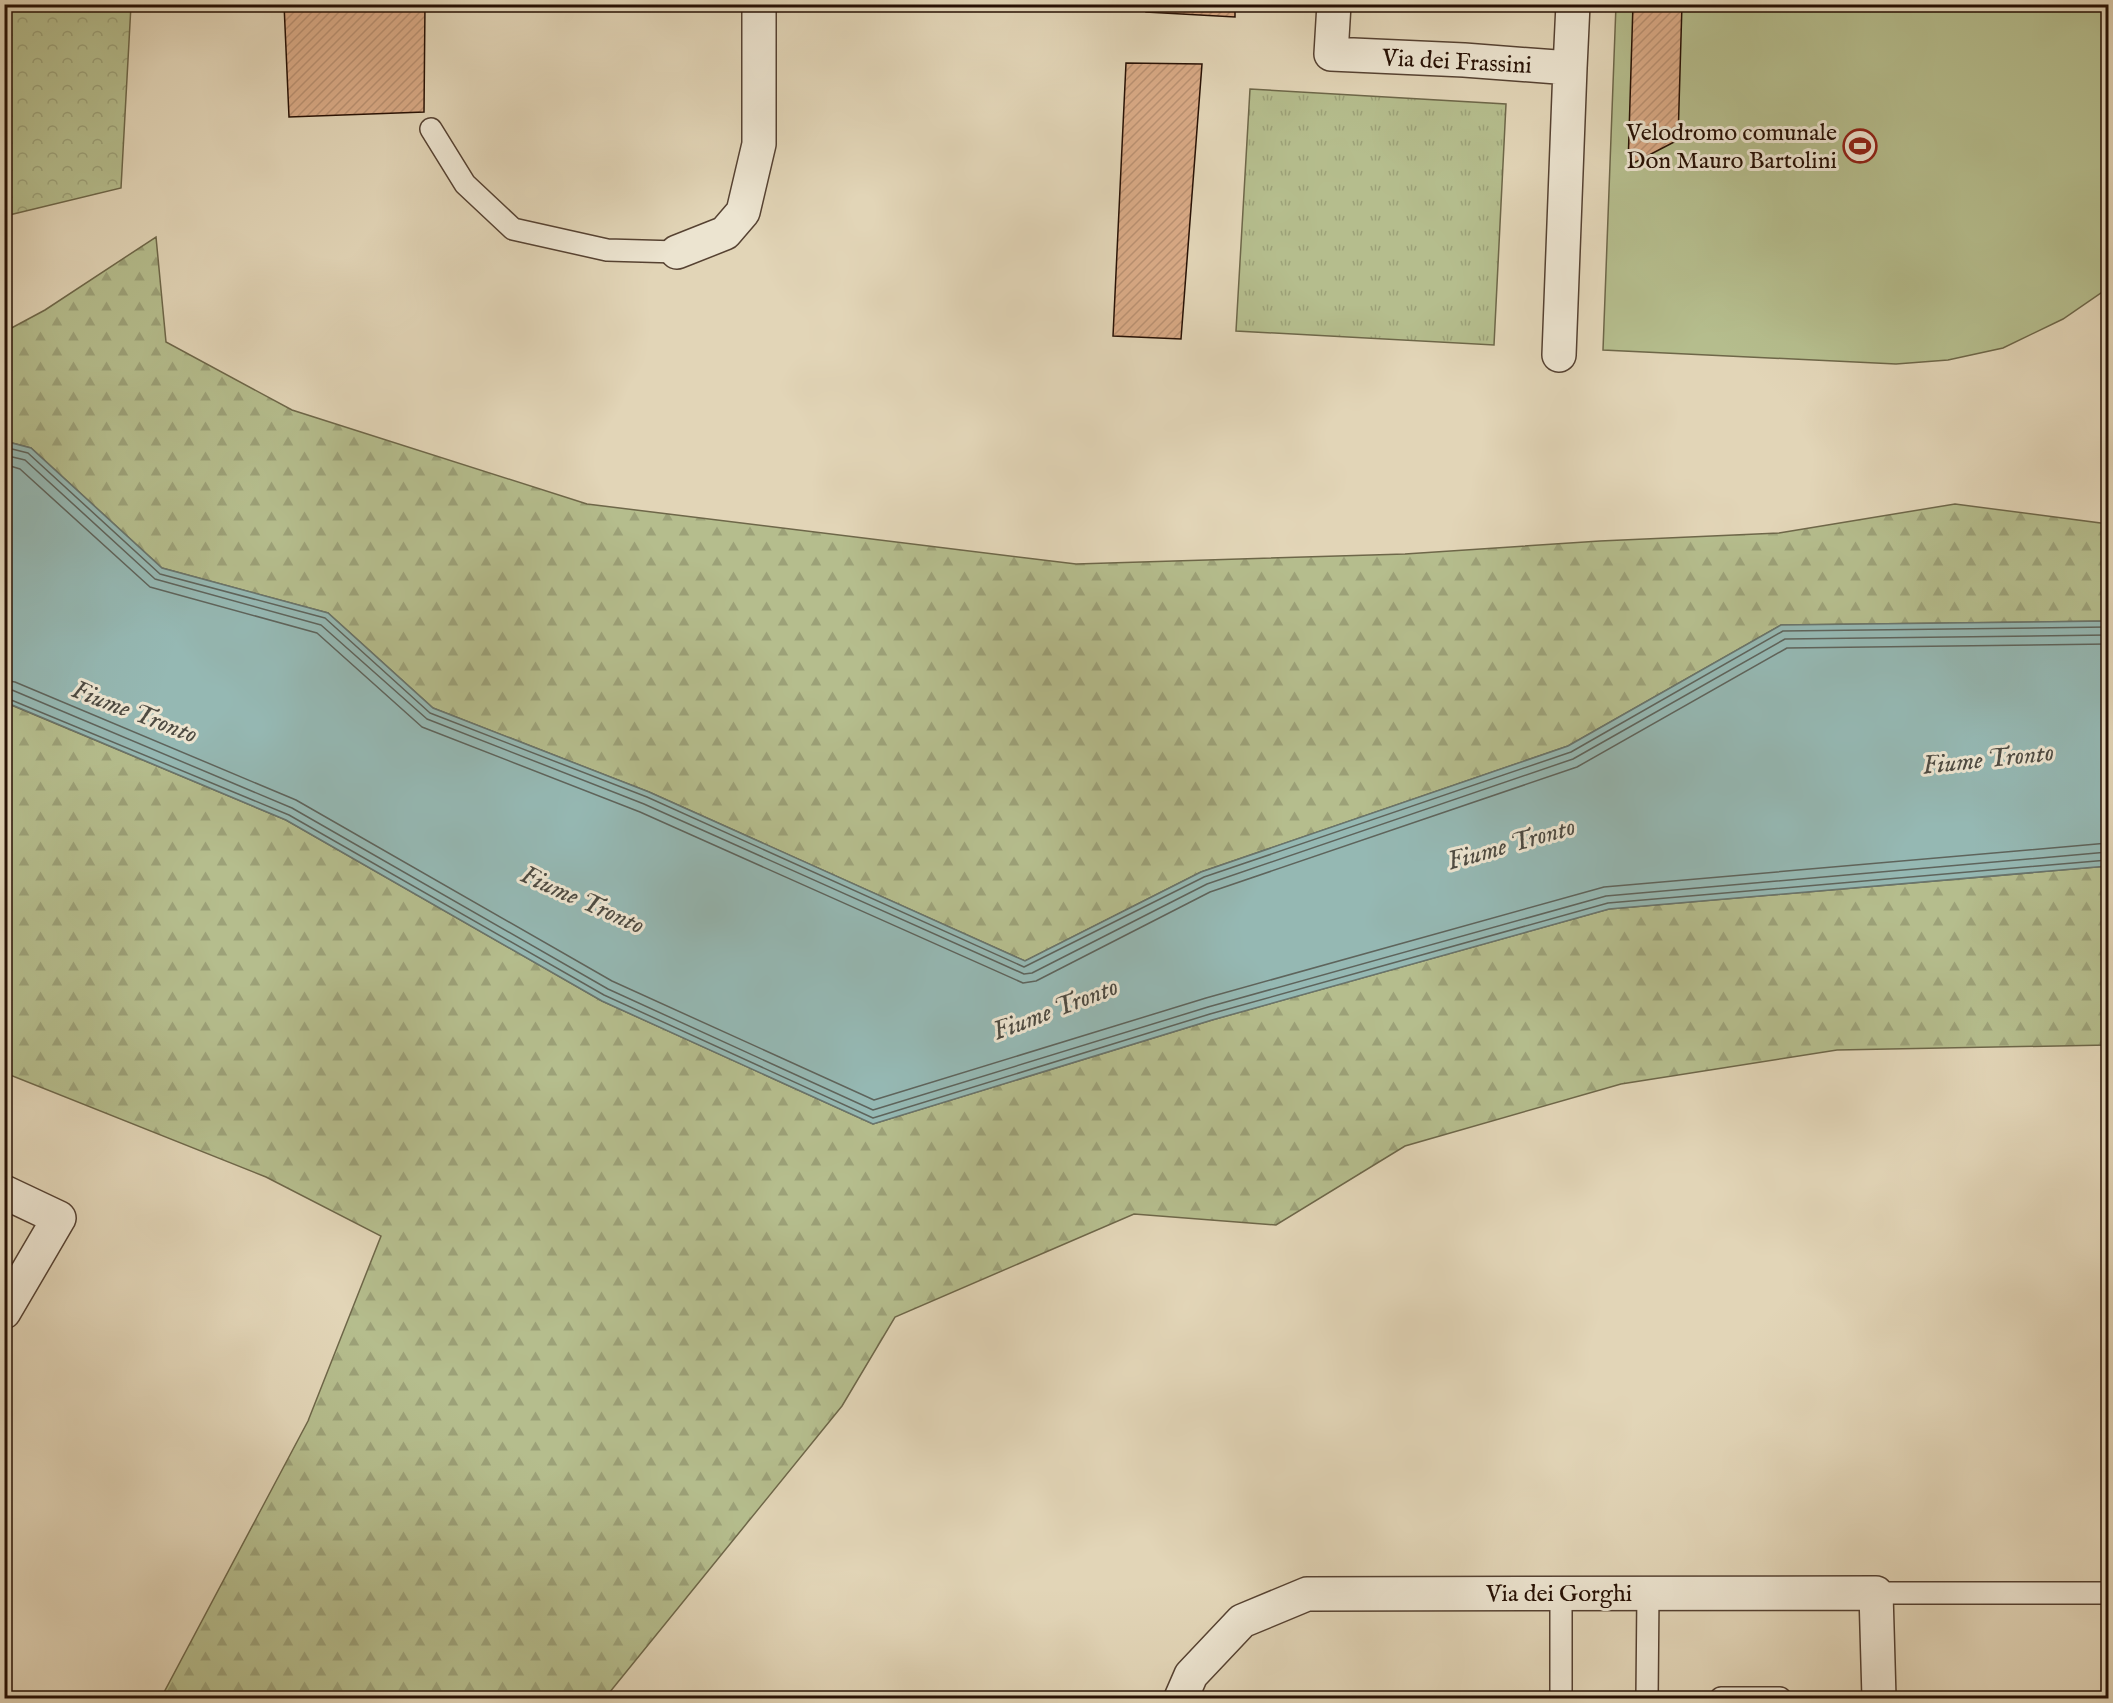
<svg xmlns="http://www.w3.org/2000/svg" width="2113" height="1703" font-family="'IM FELL English',serif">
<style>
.grass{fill:url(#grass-tufts);stroke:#6e6749;stroke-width:1.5}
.forest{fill:url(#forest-firs);stroke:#6e6749;stroke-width:1.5}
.park{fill:url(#park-crowns);stroke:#6e6749;stroke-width:1.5}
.pitch{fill:#b5bd8d;stroke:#6e6749;stroke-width:1.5}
.water{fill:#95b8b3;stroke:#69756d;stroke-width:1.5}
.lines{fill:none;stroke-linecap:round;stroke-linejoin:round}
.shore{stroke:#5e645c;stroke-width:1.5}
.building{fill:url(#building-hatch);stroke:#271105;stroke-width:1.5}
.service-casing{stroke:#564232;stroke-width:24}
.minor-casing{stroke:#564232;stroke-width:36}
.service{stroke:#ece4d0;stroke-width:21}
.minor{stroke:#ece4d0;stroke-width:33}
.labels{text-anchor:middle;stroke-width:6;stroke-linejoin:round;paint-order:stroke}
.street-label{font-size:24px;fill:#271105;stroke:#ece4d0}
.poi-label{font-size:24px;fill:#271105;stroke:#ece4d0;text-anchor:end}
.water-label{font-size:26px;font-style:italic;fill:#4e4b42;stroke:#ece4d0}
</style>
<defs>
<pattern id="grass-tufts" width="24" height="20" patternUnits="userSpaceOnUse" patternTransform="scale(1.5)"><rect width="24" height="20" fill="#b5bd8d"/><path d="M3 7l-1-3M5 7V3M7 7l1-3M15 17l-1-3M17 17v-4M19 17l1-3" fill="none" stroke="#9ca178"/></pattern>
<pattern id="forest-firs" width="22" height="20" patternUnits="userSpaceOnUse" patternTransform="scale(1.5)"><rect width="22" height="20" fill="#b5bd8d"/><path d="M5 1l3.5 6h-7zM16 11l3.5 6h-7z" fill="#9ca178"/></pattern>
<pattern id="park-crowns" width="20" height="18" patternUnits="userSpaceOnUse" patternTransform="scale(1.5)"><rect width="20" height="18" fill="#b5bd8d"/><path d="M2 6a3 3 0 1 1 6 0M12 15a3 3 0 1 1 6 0" fill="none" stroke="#9ca178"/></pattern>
<pattern id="building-hatch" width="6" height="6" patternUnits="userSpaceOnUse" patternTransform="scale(1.5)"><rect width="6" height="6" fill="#d9aa86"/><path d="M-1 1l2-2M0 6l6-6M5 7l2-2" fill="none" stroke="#ba9172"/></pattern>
</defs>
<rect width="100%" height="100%" fill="#e2d5b7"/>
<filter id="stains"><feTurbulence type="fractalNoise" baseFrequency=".00333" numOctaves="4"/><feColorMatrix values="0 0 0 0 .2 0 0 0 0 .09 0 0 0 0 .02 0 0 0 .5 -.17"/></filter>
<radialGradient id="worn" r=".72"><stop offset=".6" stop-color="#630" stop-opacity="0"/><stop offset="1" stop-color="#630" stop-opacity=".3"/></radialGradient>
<path class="grass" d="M1250,89L1506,104L1494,345L1236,331Z"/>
<path class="forest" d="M156,237L166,342L292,410L587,504L1076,564L1405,554L1600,541L1779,533L1955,504L2108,524V621L1781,625L1568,746L1201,872L1025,961L649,792L433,708L328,613L162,568L31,448L5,441L4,332L45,310Z
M4,702L286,820L602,1001L873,1124L1212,1020L1609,909L2108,866V1045L1837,1050L1621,1084L1405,1146L1276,1225L1134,1214L895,1317L842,1406L605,1698H161L308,1421L381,1236L266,1177L5,1073Z"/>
<path class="park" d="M4,5H131L121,188L5,216Z"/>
<path class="pitch" d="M1616,5H2108V288L2063,319L2003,348L1948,360L1896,364L1603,350Z"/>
<path class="water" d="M4,441L31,448L162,568L328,613L433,708L649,792L1025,961L1201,872L1568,746L1781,625L2108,621V866L1609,909L1212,1020L873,1124L602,1001L286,820L5,702Z"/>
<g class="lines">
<path class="shore" d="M4,447L28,453L160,574L325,618L430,713L647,797L1024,967L1204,877L1571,752L1783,631L2108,627
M4,455L25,460L155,579L321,625L427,719L644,804L1024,974L1032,973L1207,884L1573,759L1785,639L2108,635
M4,464L20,469L150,587L317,633L422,727L640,812L1023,983L1036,981L1210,892L1577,767L1787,648L2108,644
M4,680L15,682L296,800L612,981L874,1100L1206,998L1604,887L2108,843
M4,689L12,690L292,808L608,989L873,1110L1208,1007L1606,896L2108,852
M4,697L289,815L604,995L873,1118L1210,1014L1608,903L2108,860"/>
</g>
<path class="building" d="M284,4H425L424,112L289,117Z
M1146,4H1235V17L1146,12Z
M1633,4H1682L1678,140L1628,166Z
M1126,63L1202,64L1181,339L1113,336Z"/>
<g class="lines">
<defs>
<path id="service" d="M431,129L465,184L513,229L607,250L677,252
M1561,1593V1698
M1876,1593H2108
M1647,1698L1648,1593
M1721,1698H1780"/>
<path id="minor" d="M1334,4L1331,54L1464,60L1570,68L1573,4
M677,252L725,233L743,212L759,144V4
M1559,355L1570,68
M4,1192L59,1218L4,1312
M1181,1698L1191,1675L1242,1621L1307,1594L1876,1593L1879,1698"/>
</defs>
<use href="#service" class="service-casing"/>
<use href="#minor" class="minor-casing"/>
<use href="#service" class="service"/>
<use href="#minor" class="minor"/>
</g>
<defs>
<symbol id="stadium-ring" viewBox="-11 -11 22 22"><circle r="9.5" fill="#ece4d0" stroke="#8f2418" stroke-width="1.5"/><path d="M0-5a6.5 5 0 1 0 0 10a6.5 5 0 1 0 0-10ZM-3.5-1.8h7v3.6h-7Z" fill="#8f2418"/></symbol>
</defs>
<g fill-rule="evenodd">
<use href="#stadium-ring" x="1841" y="127" width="38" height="38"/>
</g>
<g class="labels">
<g class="street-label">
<text transform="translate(1457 61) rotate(3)" y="8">Via dei Frassini</text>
<text x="1559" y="1601">Via dei Gorghi</text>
</g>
<g class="poi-label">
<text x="1837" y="140">Velodromo comunale<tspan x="1837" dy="28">Don Mauro Bartolini</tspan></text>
</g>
<g class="water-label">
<text transform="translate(135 711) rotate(21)" y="9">Fiume Tronto</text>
<text transform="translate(1988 758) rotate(-6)" y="9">Fiume Tronto</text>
<text transform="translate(1511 843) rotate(-16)" y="9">Fiume Tronto</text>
<text transform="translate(583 899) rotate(24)" y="9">Fiume Tronto</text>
<text transform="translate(1055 1008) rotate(-21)" y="9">Fiume Tronto</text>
</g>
</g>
<rect width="2113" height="1703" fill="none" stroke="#e2d5b7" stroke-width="24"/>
<rect x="6" y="6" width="2101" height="1691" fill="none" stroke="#271105" stroke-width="3"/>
<rect x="12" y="12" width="2089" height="1679" fill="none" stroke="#271105" stroke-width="1.5"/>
<rect width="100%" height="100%" filter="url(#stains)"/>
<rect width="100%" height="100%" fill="url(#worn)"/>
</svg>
